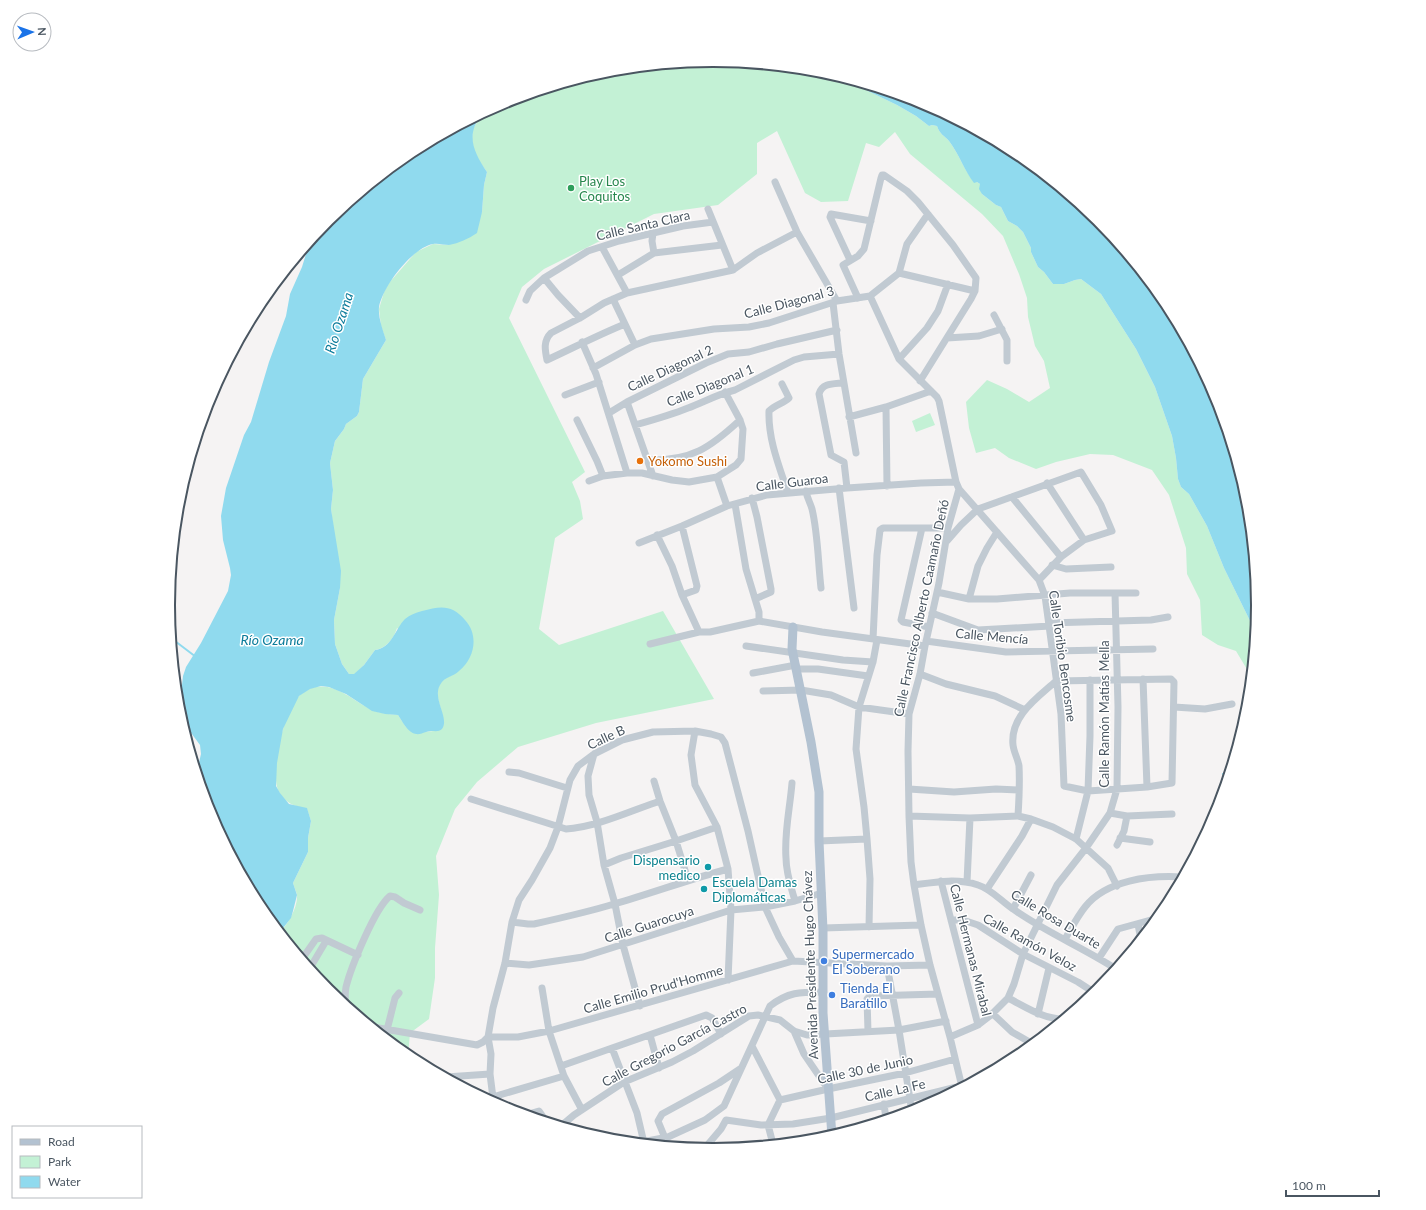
<svg xmlns="http://www.w3.org/2000/svg" width="1426" height="1210" font-family="Lato,sans-serif">
<style>
.green{fill:#c3f1d5}
.water{fill:#90daee}
.lines{fill:none;stroke-linecap:round;stroke-linejoin:round}
.stream{stroke:#90daee;stroke-width:2}
.minor{stroke:#c1cad2;stroke-width:7}
.major{stroke:#b3c2d1;stroke-width:9}
.leisure-dot{fill:#2e9e5b;stroke:#fff;stroke-width:1.5}
.food-dot{fill:#e8710a;stroke:#fff;stroke-width:1.5}
.culture-dot{fill:#0f9aa8;stroke:#fff;stroke-width:1.5}
.shop-dot{fill:#3f7fe0;stroke:#fff;stroke-width:1.5}
.labels{text-anchor:middle;stroke-width:3;stroke-linejoin:round;paint-order:stroke}
.leisure-label{font-size:13px;fill:#27864d;stroke:#fff;text-anchor:start}
.street-label{font-size:13px;fill:#4a5661;stroke:#fff}
.food-label{font-size:13px;fill:#c56008;stroke:#fff;text-anchor:start}
.culture-label{font-size:13px;fill:#0d838f;stroke:#fff;text-anchor:end}
.shop-label{font-size:13px;fill:#366cbe;stroke:#fff;text-anchor:start}
.water-label{font-size:14px;font-style:italic;fill:#0c7c9b;stroke:#fff}
.rim{fill:none;stroke:#4a5661;stroke-width:2}
</style>
<rect width="100%" height="100%" fill="#f5f3f3"/>
<path class="green" d="M713,60L798,68L832,79L845,80L897,105L916,116L929,126L932,125L937,126C940,135 944,135 949,141C959,154 964,170 974,182H977L980,184L982,194L996,205L1001,207L1008,221L1017,226L1023,232L1031,248V252L1038,267L1044,272L1053,284H1064L1075,280L1081,279L1101,294L1136,349L1155,387L1172,436L1176,458L1178,479L1181,487L1189,494L1207,526L1224,568L1255,631L1251,676L1236,651L1218,645L1202,635L1200,600L1187,574L1186,548L1169,495L1152,470L1113,455L1090,454L1056,462L1036,469L1009,458L995,448L976,453L969,428L966,402L987,380L1007,389L1029,402L1050,388L1044,361L1035,346L1028,317L1027,298L1019,274L1003,236L982,214L910,154L895,132L879,147L866,143L848,201L821,202L805,193L777,131L757,143V174L718,205L654,214L544,269L522,287L509,318L585,472L572,482L580,501L583,519L555,538L539,629L559,645L663,611L714,699L596,723L518,747L477,782L455,809L436,856L439,895L435,948V978L429,1019L410,1033L408,1056L327,990L280,932C288,924 298,907 297,895C296,891 294,887 293,883L308,852V838L311,821L307,809C295,806 286,804 279,792C269,774 284,710 299,696C301,694 306,691 309,689C331,680 350,698 368,708C377,713 388,714 398,715L406,727C420,731 431,735 443,727C446,709 424,686 452,675L397,628C394,638 387,648 375,650L364,665L354,675L349,674L342,664L335,644L334,620L340,588L331,509L333,490L330,463L335,441L344,429L346,424L357,416L359,412L363,379L386,340L381,326L379,309L384,292L389,283L416,252L433,244L449,245L482,212L484,185L487,172L477,158L473,149L472,138L473,129L480,117L483,113L505,101L607,70Z
M930,413L935,425L916,432L912,421Z"/>
<path class="water" d="M798,68L820,71L922,102L1016,152L1099,220L1166,302L1217,397L1248,499L1258,605L1255,631L1224,568L1207,526L1189,494L1181,487L1178,479L1176,458L1172,436L1155,387L1136,349L1101,294L1081,279L1075,280L1064,284H1053L1044,272L1038,267L1031,252V248L1023,232L1017,226L1008,221L1001,207L996,205L982,194L979,189L980,184L977,182L974,183C964,170 959,154 949,141C944,135 940,135 937,126L932,125L929,126L916,116L897,105L845,80L832,79Z
M483,113C465,134 473,151 487,172L484,185L482,212L477,233C468,239 459,243 449,245C444,245 438,243 433,244C412,248 383,286 379,307C378,318 383,330 386,340L363,379L359,412L357,416L346,424L344,429L335,441L330,463L333,490L331,509L341,571L340,588L334,620L335,644L342,664L349,674H354L364,665L375,650C392,648 395,629 405,619C410,615 415,613 422,611C440,606 452,604 465,620C479,635 475,658 459,671C453,677 445,676 440,685C432,699 450,718 442,729C439,732 435,731 431,731C426,731 421,735 416,734C408,733 402,721 398,715L385,714L372,711L346,694L329,687L321,686L310,689L299,696L283,729L277,763L276,786L280,793L289,804L307,808L311,821L308,838V852L293,883L297,895L293,911L291,918L280,932L260,908L209,813L197,771L201,754L200,745L186,726L182,719L180,704L183,676L186,667L201,643L228,591L231,575L230,568L223,540L221,516L226,488L244,435L251,422L269,362L286,316L290,294L302,267L310,241L328,219L410,152Z"/>
<g class="lines">
<path class="stream" d="M171,638L196,657
M1223,774L1230,771"/>
<path class="minor" d="M775,182L797,232L837,301
M708,209L733,270
M602,247L627,293
M654,253L722,245
M850,260L830,217L831,214L871,221
M899,273L975,291
M618,275L654,253L652,241L653,233
M544,278L558,295L580,318
M870,296L899,359L937,397L939,401L956,482L959,489L948,528L939,583L925,646L920,674L909,714L908,751L909,816L911,862L914,885L921,925L930,965L950,1037L962,1087
M858,298L843,265L858,256L864,249L881,178L882,175H884L907,191L918,202L953,245L976,278L975,291L971,299L920,381
M613,299L635,345
M526,300L530,291L544,278L588,251L619,241L683,226L713,222
M833,303L839,354L856,453
M994,315L1007,340V361
M625,324C598,335 573,348 547,360C545,350 543,341 551,333L580,318L604,303L627,293L733,270L757,253L797,232
M947,338L979,336L1002,329
M582,342L596,374L627,473
M899,359L927,328L938,311L948,284
M593,368L635,345L651,339L714,329L749,327L769,323L837,301L870,296L899,273L907,244L928,214
M843,383C833,384 822,383 819,394L831,455L844,462L847,488
M782,384L789,398C784,403 775,405 769,411C768,439 779,466 788,493
M565,395L599,382
M627,402L653,476
M886,407L887,486
M609,413L627,402L706,363L728,354L749,352L777,344L837,330
M849,417L886,407L931,391
M577,420L597,461L603,476
M635,425C653,420 671,415 688,408C704,402 718,394 735,390L794,360L804,357L839,354
M648,460C691,461 710,448 740,420
M717,477L727,506
M589,481L603,476L627,473H642L672,480L689,482L717,477L736,465L741,459L743,429L740,420L725,392
M1047,483L1084,540
M839,488L854,608
M959,489L1039,580L1045,596L1061,714L1064,786L1088,791L1147,787L1172,783L1174,682L1171,679L1056,681C1037,698 1010,716 1013,745C1014,753 1018,759 1019,766C1020,783 1019,800 1018,816
M806,491C807,498 810,502 812,509C818,534 818,562 821,588
M1012,497L1061,557
M752,498L757,517L771,589V592L755,599
M735,504L746,569L759,612V621
M682,526L697,586L696,590L682,595
M922,528L901,620L903,622L929,627
M657,535L672,566L682,595L699,632
M947,541L961,525L978,509L1081,472L1101,505L1112,531L1084,540L1061,557L1039,580
M639,543L682,526L727,506L767,495L847,488L921,483L956,482
M1052,565L1066,569L1111,567
M937,592L969,599H997L1070,593H1136
M969,599L978,566L987,548L997,532
M932,613L978,630L1050,626
M1049,623L1151,620L1168,617
M873,639L877,555L880,530L883,528H948
M926,641L1006,652L1153,649
M650,644L699,632H710L759,621L822,632L925,646
M746,646L843,660L873,662
M797,669H818L868,676
M753,673L796,665
M920,674L946,684L995,696L1025,710
M1143,679L1147,787
M763,691L801,690L831,695L859,707L909,714
M1174,707L1205,709L1232,704
M695,731L691,755L695,785L717,827L728,869L731,910L728,980
M594,754L588,776L589,795L597,822L604,865L615,904L623,945L640,1006
M509,772L519,773L567,788
M654,781L660,801L676,841L688,880
M792,783C790,808 784,833 786,858C786,873 791,887 795,901
M909,789L954,792L996,789L1019,790
M471,799L566,829C594,828 633,810 660,801
M1110,813L1127,816L1172,814
M909,816L970,818L1018,816L1031,819L1053,827L1076,839L1108,868L1117,886
M1120,838L1150,842
M1076,839L1088,791L1090,736V680
M819,841L867,839
M1117,845L1124,831L1127,816
M604,865L621,858L676,841L717,827
M941,881L978,1025
M967,882L970,818
M914,885C935,882 957,878 978,885C991,889 1001,901 1013,909C1045,932 1082,947 1116,969
M987,889L1022,836L1031,819
M1013,909L1031,875
M951,920H963L978,925L1023,954L1078,982L1095,993
M512,922L528,924H534C561,918 588,912 614,904C653,893 690,879 728,869
M869,927L870,879L867,839L864,807L856,749L859,707L873,662L877,640
M823,928L921,925
M1065,939C1071,929 1077,917 1085,907C1106,880 1150,875 1182,877
M1135,945L1140,935L1138,924
M1099,958L1118,929L1158,918
M302,959L316,939L322,938L358,955
M505,963L529,965L583,957L731,910L765,907L795,901L822,893
M887,966L899,1030L912,1112
M310,968L326,941
M542,988L549,1031L564,1076L582,1110
M1008,998C1026,1007 1043,1019 1063,1019
M346,1005C345,999 345,993 346,987C351,967 375,908 390,896L395,897L404,903L420,910
M993,1014L1012,1032L1033,1044
M1038,1014L1049,968
M373,1027L477,1045L483,1042L488,1037
M387,1030L395,998L399,993
M794,1031L804,1054L828,1089
M868,1031L867,999L870,996L938,994
M650,1035L659,1068
M488,1037H518L549,1031L793,961L887,966L930,965
M950,1037L978,1025L991,1015L1008,998L1014,984L1023,954L1057,885L1086,848L1110,813L1117,789L1118,707L1115,593
M752,1046L780,1100L768,1125L773,1144
M612,1048L637,1113L644,1143
M1010,1061L1022,1053
M561,1066L706,1015L712,1018L721,1034
M446,1077L490,1074
M935,1093L936,1101
M486,1099L564,1076
M780,1100L828,1089L905,1073L955,1059
M493,1102V1098L490,1074L491,1054L488,1037L493,1008L505,963L512,922L519,900L532,880L550,848L558,827L570,780L578,766L594,754L622,740L653,732L695,731L711,734L721,737L725,743L748,831L765,907L779,937L793,961
M884,1104L886,1119
M525,1115L539,1111L546,1121
M561,1126L574,1115L624,1082L672,1062L693,1051L749,1016L758,1015L780,1020L794,1031L807,1035L899,1030L946,1021
M665,1138L658,1121L662,1114L719,1083L740,1069
M637,1143L668,1137L705,1120L724,1106L770,1006C788,992 800,992 822,992
M704,1149L721,1129L726,1120L761,1125L793,1124L831,1118L965,1085"/>
<path class="major" d="M793,627L792,649L811,742L819,792V841L823,930V1013L832,1136"/>
</g>
<circle class="leisure-dot" cx="571" cy="188" r="4"/>
<circle class="food-dot" cx="640" cy="461" r="4"/>
<g class="culture-dot">
<circle cx="708" cy="867" r="4"/>
<circle cx="704" cy="889" r="4"/>
</g>
<g class="shop-dot">
<circle cx="824" cy="961" r="4"/>
<circle cx="832" cy="995" r="4"/>
</g>
<g class="labels">
<g class="leisure-label">
<text x="579" y="186">Play Los<tspan x="579" dy="15">Coquitos</tspan></text>
</g>
<g class="street-label">
<text transform="translate(643 225) rotate(-13)" y="5">Calle Santa Clara</text>
<text transform="translate(789 302) rotate(-15)" y="5">Calle Diagonal 3</text>
<text transform="translate(670 368) rotate(-25)" y="5">Calle Diagonal 2</text>
<text transform="translate(710 385) rotate(-22)" y="5">Calle Diagonal 1</text>
<text transform="translate(792 482) rotate(-7)" y="5">Calle Guaroa</text>
<text transform="translate(921 608) rotate(-78)" y="5">Calle Francisco Alberto Caamaño Deñó</text>
<text transform="translate(992 636) rotate(5)" y="5">Calle Mencía</text>
<text transform="translate(1063 656) rotate(82)" y="5">Calle Toribio Bencosme</text>
<text transform="translate(1104 714) rotate(-90)" y="5">Calle Ramón Matías Mella</text>
<text transform="translate(606 737) rotate(-25)" y="5">Calle B</text>
<text transform="translate(1056 919) rotate(31)" y="5">Calle Rosa Duarte</text>
<text transform="translate(649 924) rotate(-18)" y="5">Calle Guarocuya</text>
<text transform="translate(1030 942) rotate(29)" y="5">Calle Ramón Veloz</text>
<text transform="translate(971 950) rotate(76)" y="5">Calle Hermanas Mirabal</text>
<text transform="translate(810 965) rotate(-92)" y="5">Avenida Presidente Hugo Chávez</text>
<text transform="translate(653 989) rotate(-16)" y="5">Calle Emilio Prud'Homme</text>
<text transform="translate(674 1045) rotate(-28)" y="5">Calle Gregorio García Castro</text>
<text transform="translate(865 1069) rotate(-12)" y="5">Calle 30 de Junio</text>
<text transform="translate(895 1090) rotate(-13)" y="5">Calle La Fe</text>
</g>
<g class="food-label">
<text x="648" y="466">Yokomo Sushi</text>
</g>
<g class="culture-label">
<text x="700" y="865">Dispensario<tspan x="700" dy="15">medico</tspan></text>
<text x="712" y="887" text-anchor="start">Escuela Damas<tspan x="712" dy="15">Diplomáticas</tspan></text>
</g>
<g class="shop-label">
<text x="832" y="959">Supermercado<tspan x="832" dy="15">El Soberano</tspan></text>
<text x="840" y="993">Tienda El<tspan x="840" dy="15">Baratillo</tspan></text>
</g>
<g class="water-label">
<text transform="translate(339 323) rotate(-72)" y="5">Río Ozama</text>
<text x="272" y="645">Río Ozama</text>
</g>
</g>
<path d="M0 0H1426V1210H0ZM175 605a538 538 0 1 1 1076 0a538 538 0 1 1-1076 0Z" fill="#fff" fill-rule="evenodd"/>
<path class="rim" d="M175 605a538 538 0 1 1 1076 0a538 538 0 1 1-1076 0Z"/>
<rect x="12" y="1126" width="130" height="72" fill="#ffffff" stroke="#b7bbc0"/>
<rect x="20" y="1139" width="20" height="6" fill="#b3c2d1" stroke="#b7bbc0"/>
<text x="48" y="1146" font-size="12" fill="#4a5661">Road</text>
<rect x="20" y="1156" width="20" height="12" fill="#c3f1d5" stroke="#b7bbc0"/>
<text x="48" y="1166" font-size="12" fill="#4a5661">Park</text>
<rect x="20" y="1176" width="20" height="12" fill="#90daee" stroke="#b7bbc0"/>
<text x="48" y="1186" font-size="12" fill="#4a5661">Water</text>
<g transform="translate(32 32) rotate(88)"><circle r="19" fill="#ffffff" stroke="#b7bbc0"/>
<path d="M0-3L7 15L0 10L-7 15Z" fill="#1a73e8"/>
<text y="-6" font-size="11" font-weight="bold" text-anchor="middle" fill="#4a5661">N</text>
</g>
<path d="M1286 1190v6h93v-6" fill="none" stroke="#4a5661" stroke-width="2"/>
<text x="1292" y="1190" font-size="12" fill="#4a5661" stroke="#ffffff" stroke-width="3" paint-order="stroke">100 m</text>
</svg>
